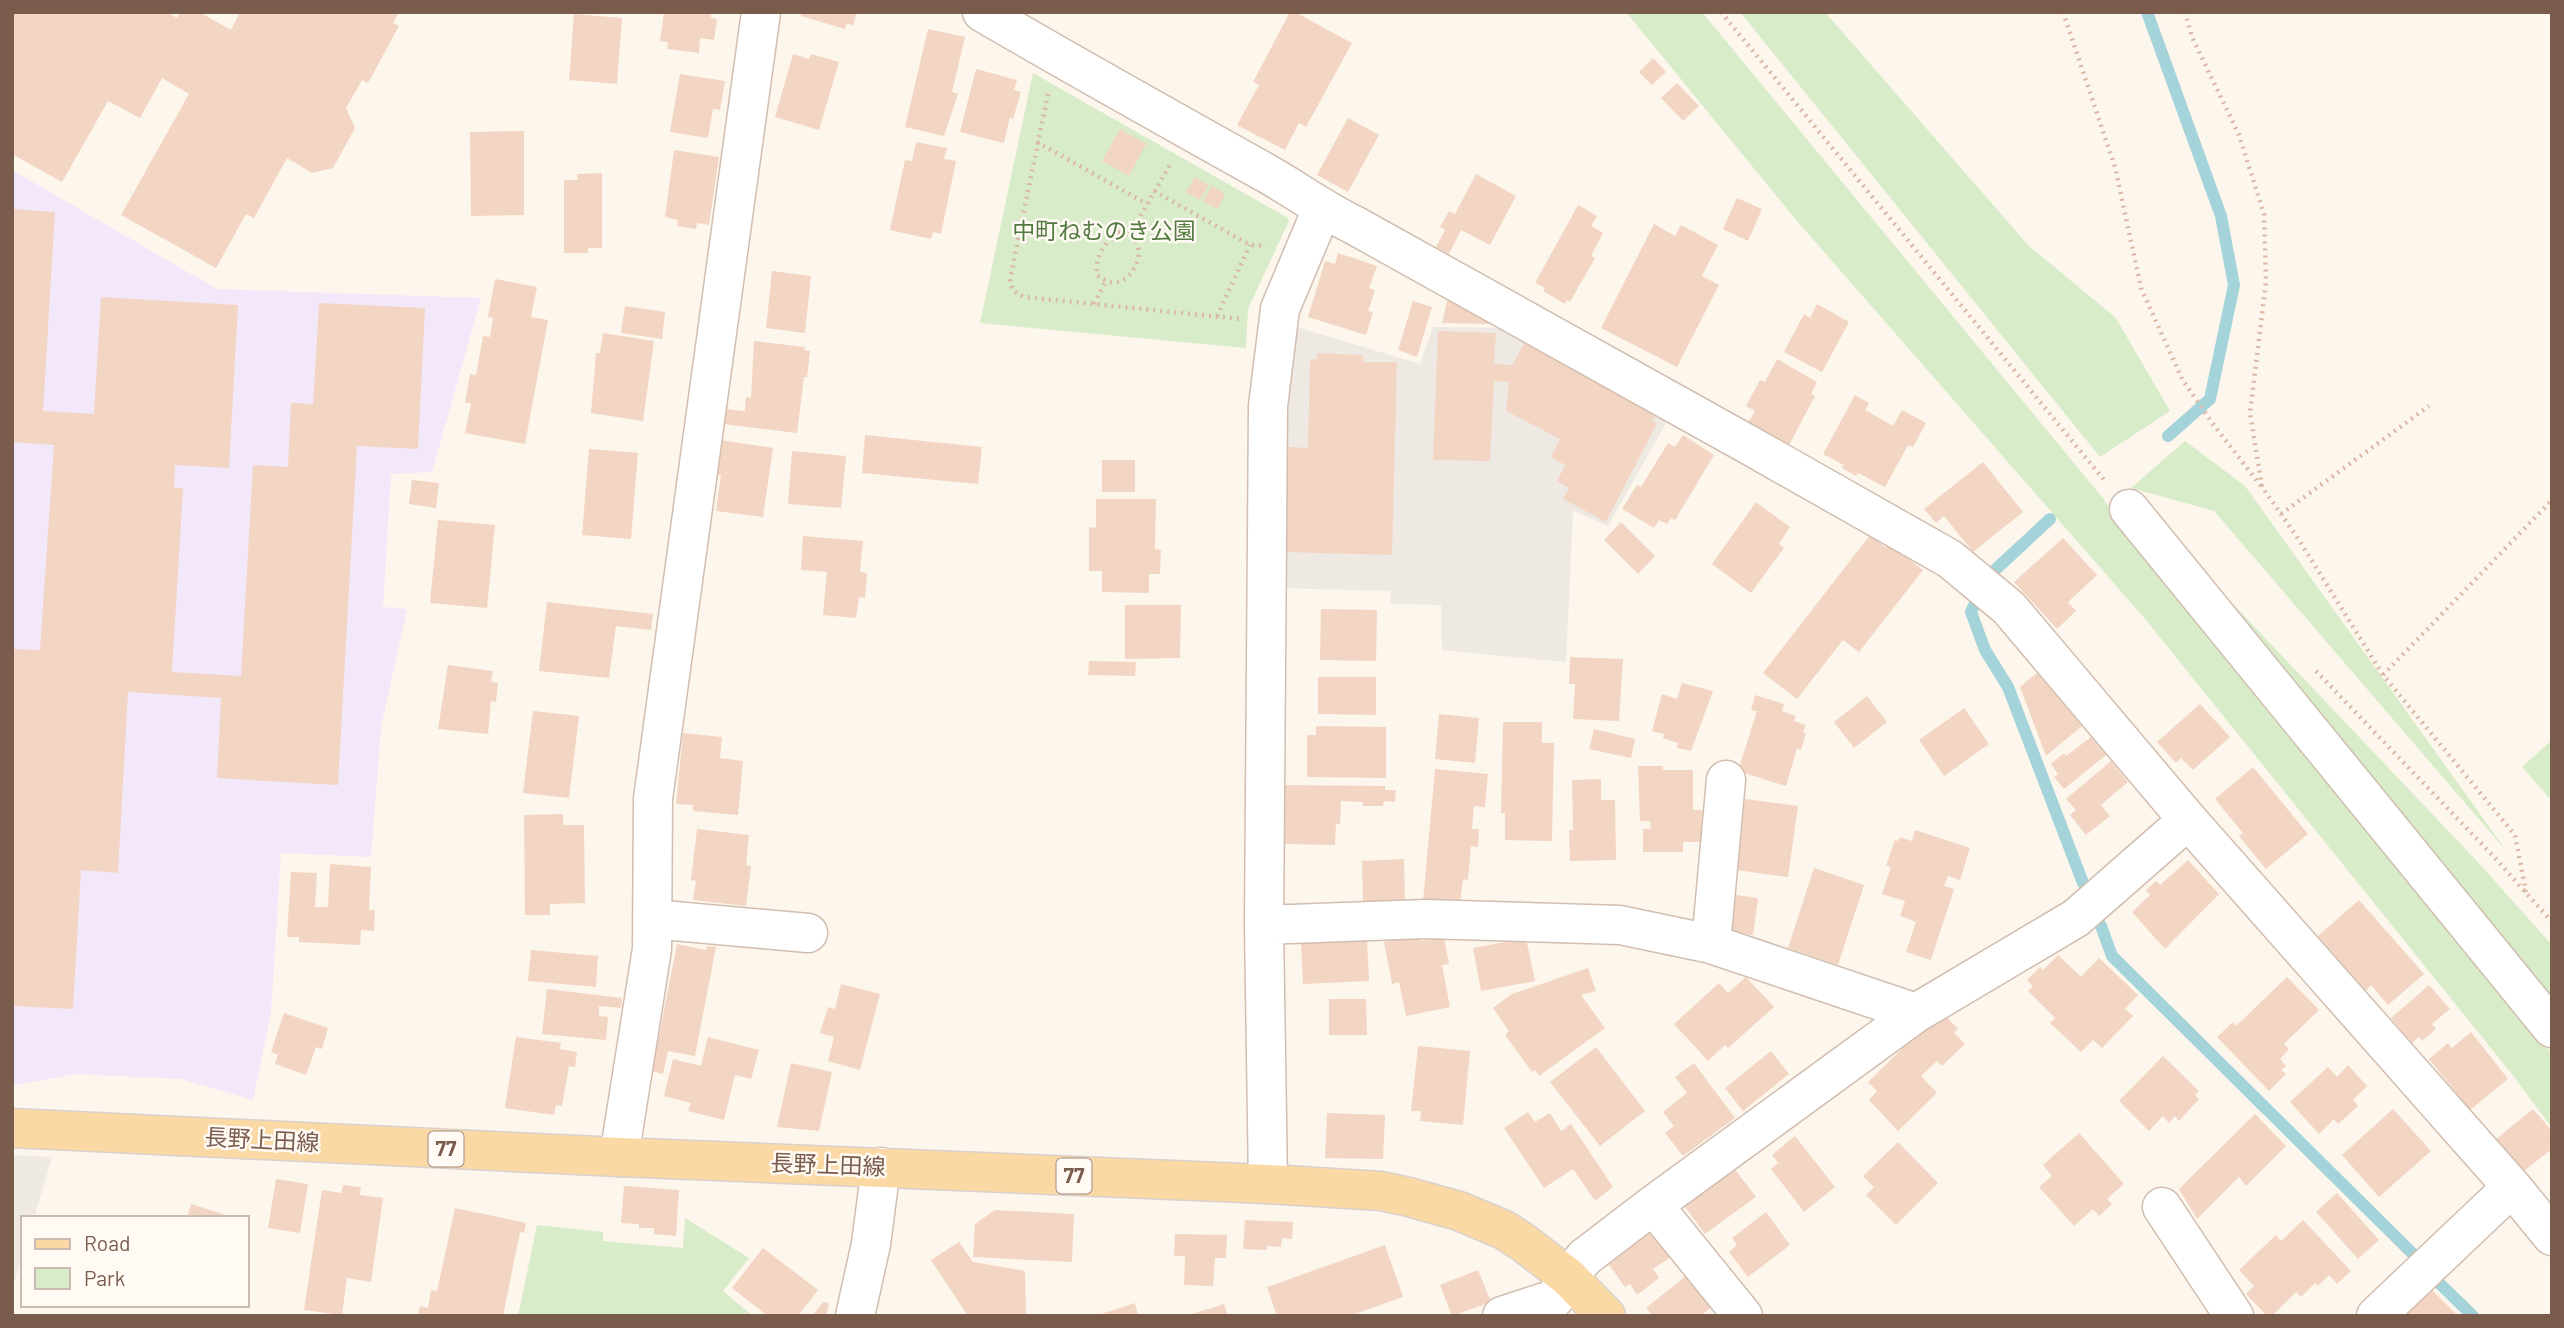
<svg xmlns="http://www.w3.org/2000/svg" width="2564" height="1328" font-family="Barlow,'Noto Sans JP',sans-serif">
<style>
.industrial{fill:#efe9e4}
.education{fill:#f3e8fa}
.green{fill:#d8ecc9}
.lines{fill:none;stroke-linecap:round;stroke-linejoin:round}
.stream{stroke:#a5d3da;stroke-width:12}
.building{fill:#f3d5c3}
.minor-casing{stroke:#d1beb0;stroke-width:41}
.major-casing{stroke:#dad1cd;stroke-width:41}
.path{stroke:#d9b8a5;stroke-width:4.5;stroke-dasharray:2 5;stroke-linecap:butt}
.minor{stroke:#fff;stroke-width:38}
.major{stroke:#fbd9a5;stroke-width:38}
.labels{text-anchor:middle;stroke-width:5;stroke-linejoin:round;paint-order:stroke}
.shield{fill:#fffaf3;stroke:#a28b7f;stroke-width:2}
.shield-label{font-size:21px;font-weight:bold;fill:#7a5c4d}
.park-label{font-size:23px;fill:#537a41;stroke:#fffaf3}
.street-label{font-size:23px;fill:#7a5c4d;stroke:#fffaf3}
</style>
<rect width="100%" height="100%" fill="#fdf6ec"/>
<path class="industrial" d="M1287,324L1420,364L1433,327L1515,328L1670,416L1608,526L1573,511L1566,662L1442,650L1441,605L1391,604L1390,591L1278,588Z
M12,1155L52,1157L34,1218H23V1255L15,1280L12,1279Z"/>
<path class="education" d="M12,170L217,289L481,298L432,472L391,474L383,607L407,609L381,727L371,857L281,853L271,1013L253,1100L181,1079L74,1074L12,1086Z"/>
<path class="green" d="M1626,12H1702L2102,497L2146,559L2475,963L2552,1054V1128L2511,1073L2146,620L1797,221Z
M1740,12H1825L2029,246L2116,318L2170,411L2100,457Z
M1033,73L1288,218L1289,221L1248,309L1246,348L980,323Z
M2185,441L2245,486L2508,853L2214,511L2131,488Z
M2176,544L2474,858L2552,945V1016Z
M2552,740V801L2522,767Z
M685,1218L749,1258L723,1291L753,1316H518L537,1225L603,1232V1241L683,1248Z"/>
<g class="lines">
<path class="stream" d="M2147,12L2221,216L2234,285L2210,399L2168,436
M1995,570L2050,519
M1976,601L1971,612L1985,650L2008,687L2083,883
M2101,926L2112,956L2415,1256
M2437,1281L2473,1316"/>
</g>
<path class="building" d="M12,12H167L177,18L180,12H199L231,30L240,12H399L393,23L399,26L368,83L362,80L346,108L355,128L333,168L312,173L287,158L254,218L246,214L216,268L121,215L189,94L162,78L140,118L108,101L62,182L12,154Z
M664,12H711V18L717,19L714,40L700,38L699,53L667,49L668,42L660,41Z
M802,12H857L853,26L847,23L845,29L801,16Z
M1290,12H1295L1352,43L1306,127L1299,123L1285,150L1237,125L1259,85L1253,82Z
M574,14L622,18L617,84L569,80Z
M928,29L965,37L952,92L958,94L944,136L905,127Z
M793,54L809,59L811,54L839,62L819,130L775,117Z
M1653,58L1666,72L1652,85L1639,72Z
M976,69L1017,80L1014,90L1021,92L1013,119L1010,117L1004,143L960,132Z
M680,74L725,81L720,110L713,109L708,138L670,132Z
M1677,83L1699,106L1683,121L1661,98Z
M1348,118L1379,135L1348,192L1317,175Z
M1120,129L1146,144L1129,176L1102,161Z
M524,131V215L471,216L470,132Z
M916,142L947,148L944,159L956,161L941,234L933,232L931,239L890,230L905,160L912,161Z
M674,150L719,157L709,225L697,223L696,229L677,226L678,220L665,217Z
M602,173V248H588V253H564V180H578L577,174Z
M1476,174L1516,196L1490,245L1461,230L1449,254L1436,247L1445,230L1440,227L1449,211L1455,214Z
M1195,177L1209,185L1200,200L1186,192Z
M1212,186L1225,194L1217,209L1203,201Z
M1737,198L1762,209L1748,241L1723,229Z
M1578,205L1597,216L1591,226L1603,233L1591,256L1595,258L1570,302L1567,300L1565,304L1543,291L1545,288L1535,283Z
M12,209L55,212L43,411L94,414L101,297L238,305L229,468L175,465L174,488H183L172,672L241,676L253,465L288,467L291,403L313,404L319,303L425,308L418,449L357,446L338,785L217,778L221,698L128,692L118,873L81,870L73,1009L12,1006V649L40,650L54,445L12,442Z
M1654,224L1675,236L1681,225L1718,245L1702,276L1719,285L1677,367L1601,328Z
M1338,253L1377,266L1369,288L1375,290L1368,311L1373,312L1366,335L1308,317L1325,261L1335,264Z
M772,271L811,276L805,333L766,328Z
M495,279L537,287L531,317L548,320L525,444L465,433L471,403H465L470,374L476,375L483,336L490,337L493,318L488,317Z
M1449,293L1493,318L1491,324L1442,323Z
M1413,301L1432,307L1417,357L1398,350Z
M1817,304L1849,322L1822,372L1784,352L1804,314L1810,318Z
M625,306L665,312L662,339L621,333Z
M1438,331L1496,333L1494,364L1512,365L1525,342L1657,412L1652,421L1657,423L1606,522L1563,499L1569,488L1557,481L1565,465L1551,457L1560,439L1506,411L1509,382L1494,381L1490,461L1433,460Z
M603,333L654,341L643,421L591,413L596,353H600Z
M754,341L805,347L804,350L810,351L807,377H804L797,433L723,424L725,409L745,411L746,397L751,398Z
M1317,353L1363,355V362H1397L1392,555L1283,552L1286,447L1308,448L1310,359H1317Z
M1777,359L1817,382L1811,394L1815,396L1789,445L1748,423L1755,411L1746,406L1760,380L1765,382Z
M1855,395L1869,403L1865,410L1893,426L1902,410L1926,423L1913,447L1908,445L1885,487L1858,473L1856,476L1842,468L1844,465L1823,454Z
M865,435L982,447L978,484L862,473Z
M1683,435L1714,455L1675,520L1671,518L1667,524L1659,520L1654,528L1622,509L1637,485L1641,487L1668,443L1675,447Z
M720,440L773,448L763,517L716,511L721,475H715Z
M589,449L638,453L631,539L582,535Z
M792,451L846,456L841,508L788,504Z
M1102,460H1135V492H1102Z
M1983,462L2023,512L1973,552L1944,516L1936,523L1924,509Z
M412,480L439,483L436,508L409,504Z
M1096,499H1156L1155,549L1161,550L1160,574H1149V593L1102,592V571H1089V527L1096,528Z
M1756,502L1790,527L1779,544L1784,548L1751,593L1712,564Z
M438,520L495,525L487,608L430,603Z
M1621,522L1655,556L1638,574L1604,540Z
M1870,535L1885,547L1889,543L1923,570L1859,652L1843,640L1797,699L1763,673Z
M803,536L863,541L860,572L867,573L865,598L859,597L856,618L823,615L827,572L801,570Z
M2063,538L2097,575L2068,602L2076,611L2057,629L2014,582Z
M547,602L653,614L651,630L616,626L609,678L539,671Z
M1125,605H1181L1180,658L1125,659Z
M1321,609L1377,610L1376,661L1320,660Z
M1570,657L1623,659L1619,721L1573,719L1575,684H1569Z
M1089,661L1136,662L1135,676L1088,675Z
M448,665L493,671L491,682L498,683L496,702L491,701L488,734L438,729Z
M2038,672L2082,726L2046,756L2020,687Z
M1318,677H1376V715L1318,714Z
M1682,683L1713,691L1691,751L1677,748L1678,743L1663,738L1664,734L1652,731L1662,694L1677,699Z
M1755,695L1784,704L1782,711L1796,716L1794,721L1806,725L1803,732L1806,733L1801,750L1797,749L1786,786L1738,771L1757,711L1751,710Z
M1867,696L1887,722L1854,748L1834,722Z
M2200,704L2230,737L2193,770L2181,758L2176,763L2157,742Z
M1964,708L1989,744L1944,776L1919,740Z
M533,711L579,716L569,798L523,793Z
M1439,714L1479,718L1475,763L1435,759Z
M1503,722H1542V743H1554L1552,841L1505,840V813H1501Z
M1316,726L1386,727V778L1307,777V735H1316Z
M1594,729L1635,739L1631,758L1589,749Z
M683,733L722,737L720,758L743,761L738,815L693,811V805L676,804Z
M2091,737L2106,755L2064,789L2054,777L2058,774L2051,764L2064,753L2066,756Z
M2111,761L2128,782L2101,805L2110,816L2086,835L2070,815L2076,810L2066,799Z
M1638,766H1663V770H1693V810H1702L1701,842H1683V852H1643V829H1651L1650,821H1640Z
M2253,767L2308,834L2266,869L2239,836L2243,833L2215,799Z
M1435,769L1488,774L1485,807L1474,806L1472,829H1479L1478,847L1471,846L1468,880L1463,879L1460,904L1423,901Z
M1601,779V800H1615L1616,860L1570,861L1569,830H1573L1572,780Z
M1279,785L1385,786V790H1396L1395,802L1384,801L1383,806H1363V802L1341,801L1340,824H1336L1335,845L1284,844Z
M1745,799L1798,806L1788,877L1736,870Z
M563,814V825H584L585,903L550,904V915H525L524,815Z
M697,829L749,835L746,865L751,866L746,906L693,900L696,881L691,880Z
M1915,830L1970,848L1960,880L1948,876L1944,886L1954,889L1931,960L1906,952L1916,922L1900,916L1905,901L1882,894L1891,867L1886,866L1895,840L1898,841L1900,837L1912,841Z
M1404,859L1405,903L1363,904L1362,861Z
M2188,860L2219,894L2165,949L2132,912L2150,895L2146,890L2156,881L2160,885Z
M330,864L371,867L369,910H375L374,931L361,930L360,945L299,942V937H287L291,872L317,873L315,907H328Z
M1814,868L1864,885L1838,965L1788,948Z
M1736,895L1758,898L1753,935L1730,931Z
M2359,900L2424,974L2388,1005L2371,985L2366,991L2318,936Z
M1419,934L1421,941L1444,937L1449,964L1442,965L1450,1007L1406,1016L1399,982L1392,984L1384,942Z
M1526,938L1535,981L1481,991L1473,948Z
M1367,939L1369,981L1303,984L1301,943Z
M677,944L706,950L707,946L716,947L695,1056L668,1051L663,1074L652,1071Z
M531,950L598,956L596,987L528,981Z
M2058,955L2081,977L2099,958L2138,995L2125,1009L2133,1016L2102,1048L2093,1040L2081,1052L2050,1023L2055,1018L2028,991L2033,986L2027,980L2040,967L2043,970Z
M1588,968L1596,991L1581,995L1605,1028L1539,1076L1535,1070L1532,1072L1505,1035L1509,1031L1493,1008L1512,994Z
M1746,977L1774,1007L1728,1048L1725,1045L1708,1061L1674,1024L1719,983L1728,993Z
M2287,977L2319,1010L2284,1044L2289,1049L2280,1059L2286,1066L2281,1070L2286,1074L2269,1091L2217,1037L2233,1022L2236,1026Z
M841,984L880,994L860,1070L828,1061L834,1037L820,1033L828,1007L835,1009Z
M2429,985L2450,1009L2432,1024L2436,1029L2422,1041L2419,1037L2412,1043L2391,1018Z
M547,989L622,998L621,1008L599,1006V1016L608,1017L606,1040L542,1034Z
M1329,999H1366L1367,1035H1329Z
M1941,1011L1958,1029L1954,1033L1965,1044L1942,1066L1937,1061L1921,1076L1937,1093L1898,1131L1869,1100L1877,1091L1868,1082Z
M284,1013L328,1028L322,1049L316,1047L306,1075L275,1064L278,1055L271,1052Z
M2471,1032L2508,1079L2470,1110L2429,1059L2448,1043L2452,1048Z
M516,1037L561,1043L560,1049L577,1052L575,1067L569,1066L562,1106L556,1105L554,1115L505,1108Z
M708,1037L759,1050L751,1079L735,1075L724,1120L688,1111L691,1103L664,1096L673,1059L701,1066Z
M1418,1046L1470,1051L1463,1125L1420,1121L1421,1111H1411Z
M1596,1047L1645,1111L1600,1146L1550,1082Z
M1771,1051L1789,1074L1743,1111L1725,1088Z
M2163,1056L2199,1091L2195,1095L2199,1099L2179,1121L2175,1116L2169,1123L2163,1116L2149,1131L2119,1101Z
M791,1063L832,1072L819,1131L777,1127Z
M1694,1063L1735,1118L1683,1156L1665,1133L1674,1126L1663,1112L1687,1093L1675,1077Z
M2348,1065L2367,1086L2353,1100L2358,1106L2338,1124L2334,1119L2319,1134L2290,1102L2328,1067L2337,1077Z
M2393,1109L2431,1151L2379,1197L2342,1155Z
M2533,1109L2552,1131V1149L2521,1173L2495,1140Z
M1528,1112L1535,1122L1550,1113L1561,1131L1571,1124L1613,1187L1595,1201L1573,1169L1544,1188L1504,1128Z
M1327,1113L1385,1115L1383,1159L1325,1158Z
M2255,1114L2286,1146L2246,1186L2239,1177L2197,1219L2179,1189Z
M2079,1133L2124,1184L2107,1199L2112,1204L2099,1216L2093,1209L2074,1226L2039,1187L2052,1176L2043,1165Z
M1795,1136L1835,1187L1804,1212L1771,1169L1778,1163L1772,1155Z
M1898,1142L1938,1183L1896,1225L1866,1195L1874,1187L1863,1176Z
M1730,1163L1756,1197L1705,1234L1680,1200Z
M276,1179L308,1184L300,1233L268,1228Z
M343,1185L361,1187L360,1195L383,1198L371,1282L347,1278L342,1315L304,1310L322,1190L341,1193Z
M624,1186L679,1190L676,1236L654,1234V1228H639V1224L621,1223Z
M2337,1193L2379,1240L2358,1259L2316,1212Z
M191,1204L232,1217V1218H187Z
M455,1208L526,1223L524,1233L520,1232L503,1316H418L420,1306L428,1308L431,1290L437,1291Z
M995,1210L1074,1214L1072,1262L973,1257L975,1224Z
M1766,1212L1790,1245L1748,1277L1729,1252L1737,1245L1732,1238Z
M1245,1220L1293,1222L1292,1239L1282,1238L1281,1247L1267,1246V1250L1243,1249Z
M2303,1220L2351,1271L2337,1284L2329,1275L2318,1286L2315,1283L2301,1297L2296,1292L2272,1316H2267L2246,1294L2254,1286L2239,1270L2276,1235L2281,1241Z
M1654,1228L1674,1255L1653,1269L1659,1278L1637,1295L1630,1284L1625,1287L1607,1262Z
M1175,1234L1227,1235L1226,1258H1215L1213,1286L1184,1285L1185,1256H1174Z
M959,1242L973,1262L1025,1271L1026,1314L968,1316L931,1260Z
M1385,1245L1403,1297L1349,1316H1277L1267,1287Z
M763,1248L818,1290L798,1316H768L732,1288Z
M1478,1270L1491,1302L1452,1316L1440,1285Z
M1693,1270L1718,1301L1701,1316H1653L1646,1308Z
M2431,1289L2458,1316H2405Z
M823,1302L829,1303L826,1316H812Z
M1135,1303L1138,1316H1098V1315Z
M1224,1304L1228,1316H1189V1315Z"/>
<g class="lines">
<defs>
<path id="minor" d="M982,12C1076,67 1171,120 1266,173C1296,190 1323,210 1354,225L1749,445L1950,559L2009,608L2188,820L2512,1187L2552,1236
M2129,509L2552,1028
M652,919L808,933
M1264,925L1425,919L1620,925L1711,944L1916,1013
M1711,944L1726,780
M619,1157L652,949L653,799L761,12
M1268,1184L1264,925L1268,406L1280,309L1322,209
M1653,1205L1743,1316
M2162,1207L2234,1316
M855,1316L871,1244L881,1167
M1502,1316L1554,1299L1568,1277L1585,1257L1653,1205L1916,1013L2076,918L2188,820
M2376,1316L2512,1187"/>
<path id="major" d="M12,1128L619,1157L1268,1184L1381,1191L1409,1197L1459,1211L1504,1230L1524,1243L1568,1277L1606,1316"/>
</defs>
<use href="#minor" class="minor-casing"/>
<use href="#major" class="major-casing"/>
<path class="path" d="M1721,12L2104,480
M2063,12L2115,167L2141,288L2182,379L2213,424L2261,486
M2185,12L2192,37L2239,135L2264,214L2266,282L2250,413L2262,487L2299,540L2383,675L2515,835L2526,892
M1048,94L1010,279C1011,290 1015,293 1025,297L1241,319
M1037,142L1147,204
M1154,191L1250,245L1266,246
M1118,232C1160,234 1130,305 1097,275C1095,255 1104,245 1118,232Z
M1130,234L1170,165
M1094,304L1105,282
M1217,316L1250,245
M2281,514L2429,406
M2316,671L2496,859L2552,922
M2383,675L2552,500"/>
<use href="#minor" class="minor"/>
<use href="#major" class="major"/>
</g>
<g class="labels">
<g class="shield">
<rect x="428.5" y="1131.5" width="35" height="35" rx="5"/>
<rect x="1056.5" y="1158.5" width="35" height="35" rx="5"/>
</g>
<g class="shield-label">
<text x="446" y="1156">77</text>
<text x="1074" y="1183">77</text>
</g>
<g class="park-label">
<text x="1104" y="239">中町ねむのき公園</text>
</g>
<g class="street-label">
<text transform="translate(262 1140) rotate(3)" y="8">長野上田線</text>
<text transform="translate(828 1165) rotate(2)" y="8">長野上田線</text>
</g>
</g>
<rect width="2564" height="1328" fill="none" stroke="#7a5c4d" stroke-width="28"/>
<rect x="21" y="1216" width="228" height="91" fill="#fffaf3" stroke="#cabbb1" stroke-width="2"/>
<rect x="35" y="1239" width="35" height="10" fill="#fbd9a5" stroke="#cabbb1" stroke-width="2"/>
<text x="84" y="1251" font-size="21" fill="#7a5c4d">Road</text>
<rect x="35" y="1268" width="35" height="21" fill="#d8ecc9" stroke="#cabbb1" stroke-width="2"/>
<text x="84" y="1286" font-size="21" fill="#7a5c4d">Park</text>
</svg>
